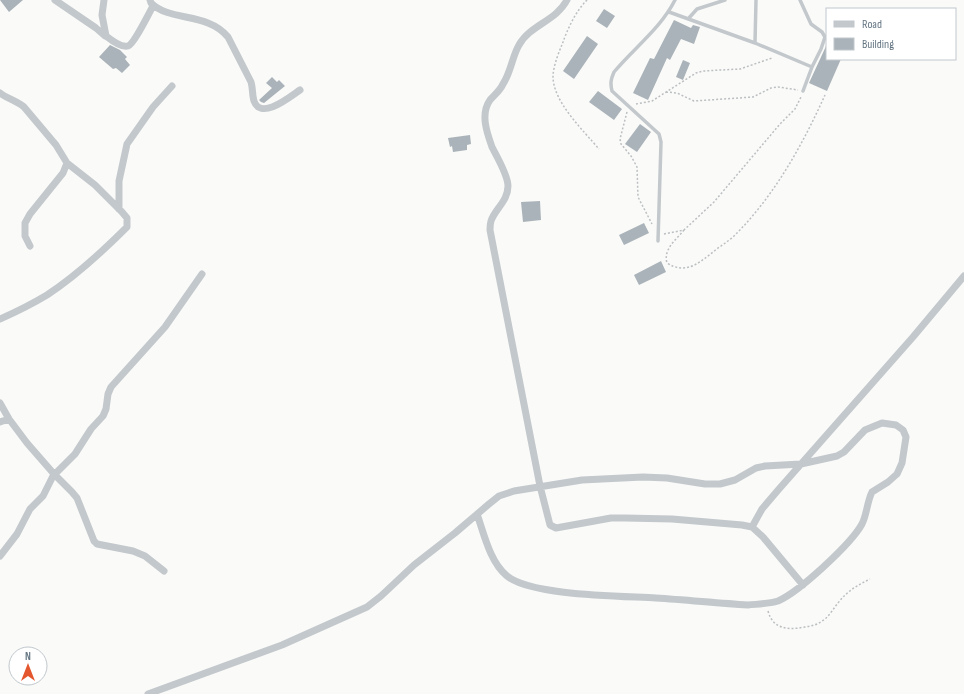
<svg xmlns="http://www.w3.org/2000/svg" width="964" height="694" font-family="'Sofia Sans Condensed',sans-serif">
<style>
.building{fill:#aab3b9}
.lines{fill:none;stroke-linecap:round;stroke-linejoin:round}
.path{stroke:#bbbfc2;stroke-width:1.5;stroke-dasharray:2 2;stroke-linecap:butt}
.service{stroke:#c3c8cc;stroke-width:3.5}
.minor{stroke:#c3c8cc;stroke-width:7}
</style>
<rect width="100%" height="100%" fill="#fafaf8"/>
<path class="building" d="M0,0H23L9,12Z
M604,9L615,16L607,28L596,21Z
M674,20L691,28L693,25L700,27L694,44L681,39L670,60L667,58L648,100L633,93L650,58L654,59Z
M587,36L598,44L574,79L563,71Z
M827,44V59H841L827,91L809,83Z
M110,45L120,50L127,57L125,59L130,65L122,73L116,68L113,69L99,57Z
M683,60L690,63L683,80L676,77Z
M272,77L277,82L279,80L285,86L264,103L261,102L259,100L272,88L266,83Z
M598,91L622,109L614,120L589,102Z
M640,124L651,132L637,152L625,144Z
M470,135L471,144L467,145V150L453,152L452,146L450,147L448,138Z
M540,201L541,220L523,222L521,202Z
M644,223L649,233L624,245L619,235Z
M661,261L666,272L639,285L634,275Z"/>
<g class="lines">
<path class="path" d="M587,0C576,11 568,28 563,42C559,52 554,64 553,75C552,101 583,130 599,149
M666,92L677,93L694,101L753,97L771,88L778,87L798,90
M636,104L652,101L696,73L703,71L740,69L772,58
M627,112L620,139L621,144L631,156L637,167L638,197L652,224
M684,230C676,240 663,249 667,263C686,275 699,263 713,252C720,246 728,242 735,235C774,196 802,146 825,95
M664,234L684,230L714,202L780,124L795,109L801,97
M768,611C773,630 789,630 805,627C811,626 817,625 822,621C829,617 833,609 838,603C847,591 858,585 870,579"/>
<path class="service" d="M800,0L811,24L822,32L825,37L821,49L812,67L803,91
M669,12L755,43L812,67
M688,19L697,9L725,0
M755,43L756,0
M658,241L661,142L659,134L612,91C610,83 611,79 614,72C634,48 661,28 675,0"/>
<path class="minor" d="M55,0L96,28L105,36
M104,0L102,15L106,36C111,40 121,48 128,46C134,44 149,13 153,6
M150,0L151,3C170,22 208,12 228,37L251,82C253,88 252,95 254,101C261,121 291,96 300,90
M567,0C556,21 530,25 519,45C512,57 511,72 503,84C500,91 494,95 490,100C480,114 487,133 492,147C497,157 508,175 508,186C508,201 495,209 491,221C490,224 490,227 490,230L540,486L550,525L556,528L611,518H625L672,519L742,525L752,527L763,537L803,585
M0,93C8,99 17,101 24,107L56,145L67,163L95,185L122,212L127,218V227C102,252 76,276 47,295C32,304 16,312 0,319
M119,209V181L127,144L153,107L172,86
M30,246L25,236V223L30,214L63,173L67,163
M0,403L9,419L27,443L54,474L72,492L77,498L94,541L97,544L133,551L145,556L164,571
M0,422L9,419
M55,474L75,454L91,429L103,416L106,409L108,394L111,387L165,327L202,274
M752,527L762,509L779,489L913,337L964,276
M0,556L17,534L30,509L43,496L54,474
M148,694L282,645L367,607L381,596L414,565L455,533L489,504L499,496L514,491L582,480L643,477L667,478L705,484H720L735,480L756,468L765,466L801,464L837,456L844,452L865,430L882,423L896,425L903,430L906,437L902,463L897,474L888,482L872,492C867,502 867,514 862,524C851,544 799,592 778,601C768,604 758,604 748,605C717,603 687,600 656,598C623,596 531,596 507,576C490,562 484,534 477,514"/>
</g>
<rect x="826" y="8" width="130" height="52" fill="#ffffff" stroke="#c1c8cd"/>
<rect x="834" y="21" width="20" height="6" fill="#c3c8cc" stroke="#c1c8cd"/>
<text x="862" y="28" font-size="12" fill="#657683">Road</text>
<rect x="834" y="38" width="20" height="12" fill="#aab3b9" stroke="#c1c8cd"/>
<text x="862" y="48" font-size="12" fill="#657683">Building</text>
<g transform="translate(28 666)"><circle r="19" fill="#ffffff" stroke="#c1c8cd"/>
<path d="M0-3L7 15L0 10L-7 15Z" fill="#e4572e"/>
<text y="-6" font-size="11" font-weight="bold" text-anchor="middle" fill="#657683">N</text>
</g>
</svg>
